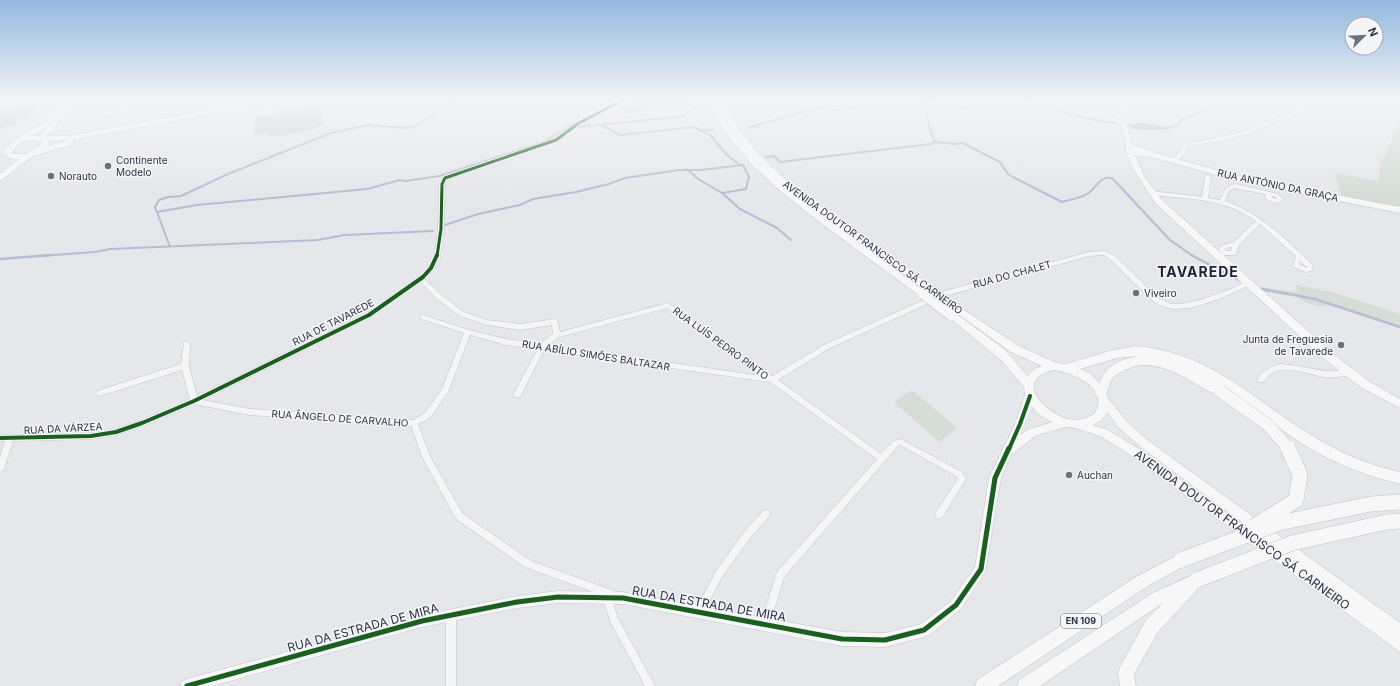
<svg xmlns="http://www.w3.org/2000/svg" width="1400" height="686" font-family="Inter,sans-serif">
<style>
.green{fill:#d4ddd6}
.water{fill:#b6bfd2}
.lines{fill:none;stroke-linecap:round;stroke-linejoin:round}
.stream-far1{stroke:#b6bfd2;stroke-width:2}
.stream{stroke:#b6bfd2;stroke-width:2.5}
.building{fill:#cdced2}
.street-casing{stroke:#c2c4c7;stroke-width:1}
.secondary-casing{stroke:#c2c4c7;stroke-width:1}
.primary-casing{stroke:#c2c3c7;stroke-width:1}
.street{fill:#f5f5f6;fill-rule:evenodd}
.secondary{fill:#f7f7f8;fill-rule:evenodd}
.primary{fill:#f7f7f8;fill-rule:evenodd}
.secondary-bridge-casing{stroke:#c2c4c7;stroke-width:11;stroke-linecap:butt}
.primary-bridge-far1-casing{stroke:#c2c3c7;stroke-width:13;stroke-linecap:butt}
.primary-bridge-casing{stroke:#c2c3c7;stroke-width:16;stroke-linecap:butt}
.secondary-bridge{stroke:#f7f7f8;stroke-width:10}
.primary-bridge-far1{stroke:#f7f7f8;stroke-width:12}
.primary-bridge{stroke:#f7f7f8;stroke-width:15}
.cycleway-far2-casing{stroke:#f4f5f8;stroke-width:5}
.cycleway-far1-casing{stroke:#f4f5f8;stroke-width:6}
.cycleway-casing{stroke:#f4f5f8;stroke-width:8}
.cycleway-far2{stroke:#1b5e20;stroke-width:3}
.cycleway-far1{stroke:#1b5e20;stroke-width:4}
.cycleway{stroke:#1b5e20;stroke-width:5}
.poi-dot{fill:#6d717d;stroke:#f4f5f8;stroke-width:1.5}
.labels{text-anchor:middle;stroke-width:3;stroke-linejoin:round;paint-order:stroke}
.shield{fill:#f4f5f8;stroke:#696c79;stroke-width:1}
.shield-label{font-size:9px;font-weight:bold;fill:#2d3143}
.poi-label{font-size:10px;fill:#2d3143;stroke:#f4f5f8;text-anchor:start}
.street-label{font-size:10px;fill:#2d3143;stroke:#f4f5f8}
.near-street-label{font-size:12px;fill:#2d3143;stroke:#f4f5f8}
.district-label{font-size:14px;font-weight:bold;letter-spacing:1px;fill:#1f2234;stroke:#f4f5f8}
</style>
<rect width="100%" height="100%" fill="#e5e7ea"/>
<path class="green" d="M1400,118V207L1341,195L1335,173L1378,181L1381,158L1384,159Z
M1296,285L1332,292L1400,314V328L1335,304H1328L1322,307L1305,302L1295,296L1265,292L1258,287L1297,292Z
M912,390L957,428L939,442L894,402Z"/>
<path class="water" d="M1137,122L1168,127L1179,125C1170,132 1144,130 1132,129V124H1137Z"/>
<g class="lines">
<path class="stream-far1" d="M1021,100L1089,119L1135,126
M944,101L956,109L973,105L988,107L991,104V100
M834,110L867,104H924
M601,125L620,135L694,127L710,135L727,155L740,165
M1177,126L1183,119L1209,109L1215,100
M579,127L685,116L686,113L699,105
M748,128L824,106L827,108
M704,130H714
M935,142L955,144L963,143L1000,162L1008,174L1013,177L1062,202C1070,200 1080,198 1087,194C1096,189 1101,173 1113,179L1170,240L1193,256
M766,157L774,156L780,162L931,144L935,142L931,133L924,104L937,100
M687,169L698,179L722,193L740,209L777,228L791,240
M157,212L155,207L159,200L168,197L181,196L228,174L331,133L368,125L406,128L416,126L446,106L461,100
M445,225L478,214L520,205L533,199L576,192L609,184L625,178L679,170H701L743,165L749,177L746,189L722,193
M170,247L157,212L197,205L367,189L400,180L406,181L439,176L544,142L575,123
M39,256L95,252L110,249L318,240L344,235L433,231"/>
<path class="stream" d="M1191,255L1239,280
M0,259L52,255
M1262,289L1315,299L1400,327"/>
</g>
<path class="building" d="M631,100H687L688,105L623,114L621,107Z
M36,102L35,116L17,120L16,125L0,129V110Z
M320,104L324,123L317,128L280,136L269,135V132L255,135V117Z"/>
<g class="lines">
<defs>
<path id="street" d="M158,100H165L150,107L104,116L101,114L104,112L147,105Z
M619,100H625L616,107L581,124L558,141L447,179L445,184L444,229L440,258L433,270L425,279L440,294L464,312L487,320L520,324L555,319L557,320L560,332L668,303L772,376L826,344L941,292L1089,252L1105,251L1115,256L1158,298L1171,304H1181L1200,300L1231,289L1246,281H1248L1251,283L1250,285L1235,292L1214,301L1190,308L1174,309L1164,307L1154,302L1111,260L1104,255L1089,256L945,296L830,348L778,380L881,454L893,441L901,439L962,472L966,479L942,518L939,519L936,518L935,515L936,512L958,479L956,476L900,445L898,446L784,577L770,624L768,627L765,629L762,627L760,624L777,572L877,459L770,382L544,350L520,397H514L513,395L538,349L506,345L470,335L448,392L431,417L418,424L430,456L462,513L531,561L617,592L618,595L617,598L614,599L612,598L617,616L655,686H645L610,621L603,598L604,596L525,567L456,519L422,457L411,426L250,415L194,404L145,425L116,435L91,439L13,441L4,469L3,471L0,472V457L5,441H0V435L91,433L116,429L139,421L190,400L182,370L100,396L97,395L96,393L97,391L181,364L184,342L186,341L190,344L189,366L197,396L367,313L421,275L429,266L434,258L438,229L439,184L443,177L554,139L577,122L612,105ZM421,282L436,298L460,316L487,325L520,330L552,325L553,334L540,344L506,339L469,330L423,315H421L420,317L421,319L464,333L442,389L425,413L413,420L250,409L203,400L371,317ZM667,308L762,376L549,345L559,337Z
M1074,100H1080L1087,104L1090,100H1095L1091,106L1123,122L1127,120L1124,112L1108,100C1119,100 1134,110 1132,122L1126,125L1130,134L1132,146L1131,147L1129,148L1126,146L1124,134L1121,125Z
M1314,103L1316,104V106L1249,133L1220,141L1188,146L1186,151L1177,162L1175,163L1172,161L1181,150L1184,144L1220,137L1245,131Z
M1208,174L1211,176L1208,198L1220,200C1224,191 1226,185 1236,184L1278,194L1284,200C1278,205 1270,203 1265,197V194L1234,188L1229,191L1225,201C1261,213 1286,240 1312,264L1313,269L1312,271L1306,272L1294,267L1293,265L1296,256L1260,224L1239,245L1236,255H1223L1219,250L1220,246L1234,242L1256,221C1248,216 1240,211 1232,208C1207,198 1178,198 1152,195L1149,193L1152,191L1202,197L1205,176ZM1271,196H1274L1277,199H1274ZM1232,247L1231,251H1227L1225,249V248ZM1300,261L1307,267V268L1299,264Z
M1281,364L1298,366L1324,371L1349,370L1352,371L1353,373L1352,375L1349,376C1341,376 1332,378 1324,377C1309,375 1283,363 1269,375C1267,377 1265,380 1264,382H1258L1257,380C1263,370 1270,367 1281,364Z
M766,510L769,511L770,514L769,517L750,538L722,577L702,615L699,616L696,615L694,612L696,609L716,571L744,532L763,511Z
M451,611L454,612L456,615V686H446V615L448,612Z"/>
<path id="secondary" d="M64,100H80L54,127L47,136H68L262,100H279L275,102L71,140L74,142L73,144L31,157L0,181V174L19,159C13,159 6,158 3,152C14,137 30,132 45,121C52,115 58,107 64,100ZM46,127L40,136H33ZM28,140L42,141C38,152 21,157 11,153L17,145ZM49,140H67L48,146Z
M285,100H300L268,108L264,106L265,104Z
M706,100H714C724,120 736,137 750,155C736,137 725,120 715,100H723C751,160 798,190 850,227C879,247 907,267 934,288L936,290L934,292H928L839,228L928,294L926,296H920C889,274 859,251 829,229C777,190 737,159 706,100Z
M1126,144H1132L1159,154L1238,176L1400,207V213L1238,181L1155,158L1135,155L1144,176L1162,200L1337,357L1370,382L1400,399V408L1362,388L1329,363L1156,204L1133,169L1126,152Z
M958,306L1019,346L1054,362L1074,366L1091,374L1103,387L1108,398L1127,422L1150,442L1400,623V652L1129,454L1100,436L1075,428L1065,427L1035,436L1011,455L1001,478L985,573L961,609L929,635L924,637L885,647L842,646L623,604L558,603L517,608L422,627L212,686H180L182,681L187,679L422,615L517,596L558,591L623,592L842,632L885,633L921,624L951,601L975,567L989,478L1015,424L1025,395L1024,387L1002,361L946,315L948,312H954L1000,346L1010,355L1027,376L1034,369L1042,366L1011,352L955,312L953,310ZM1053,370C1072,372 1112,389 1094,414C1086,419 1077,421 1068,419C1055,416 1027,396 1035,381C1039,374 1047,372 1053,370ZM1032,406L1038,414L1052,422L1027,430L1020,435ZM1107,412L1119,428L1142,448L1290,558L1137,448L1108,430L1093,425L1102,420Z"/>
<path id="primary" d="M1135,346C1212,352 1254,401 1316,438C1342,454 1370,465 1400,472V484C1367,476 1335,464 1306,446C1278,429 1253,408 1225,389L1224,395C1209,400 1164,351 1127,369C1122,371 1116,374 1112,379C1109,384 1108,391 1105,397L1101,398L1097,397L1095,393C1104,368 1113,360 1140,356L1117,358L1067,373L1063,371L1061,368L1063,365L1109,351Z
M1181,553L1186,555L1188,560L1186,565L1146,587L998,686H975L977,680L1136,577Z
M1197,573L1202,575L1205,580L1202,585L1198,587L1196,591L1158,632L1134,674L1136,686H1120L1118,673L1120,667L1146,620L1163,603L1040,686H1017L1019,680L1153,593Z"/>
</defs>
<use href="#street" class="street-casing"/>
<use href="#secondary" class="secondary-casing"/>
<use href="#primary" class="primary-casing"/>
<use href="#street" class="street"/>
<use href="#secondary" class="secondary"/>
<use href="#primary" class="primary"/>
<defs>
<path id="secondary-bridge" d="M931,290L958,310
M923,294L951,315"/>
<path id="primary-bridge-far1" d="M1220,391L1268,425L1289,449"/>
<path id="primary-bridge" d="M1253,527L1296,500L1300,475L1288,448
M1181,560L1279,523L1371,504L1400,502
M1197,580L1292,543L1387,522L1400,521"/>
</defs>
<use href="#secondary-bridge" class="secondary-bridge-casing"/>
<use href="#primary-bridge-far1" class="primary-bridge-far1-casing"/>
<use href="#primary-bridge" class="primary-bridge-casing"/>
<use href="#secondary-bridge" class="secondary-bridge"/>
<use href="#primary-bridge-far1" class="primary-bridge-far1"/>
<use href="#primary-bridge" class="primary-bridge"/>
<defs>
<path id="cycleway-far2" d="M437,256L441,229L442,184L445,178L556,140L579,123L623,100"/>
<path id="cycleway-far1" d="M0,438L91,436L116,432L142,423L194,401L369,315L423,277L431,268L437,255
M1009,449L1020,424L1030,396"/>
<path id="cycleway" d="M187,686L422,621L517,602L558,597L623,598L842,639L885,640L924,630L956,605L981,569L995,478L1009,448"/>
</defs>
<use href="#cycleway-far2" class="cycleway-far2-casing"/>
<use href="#cycleway-far1" class="cycleway-far1-casing"/>
<use href="#cycleway" class="cycleway-casing"/>
<use href="#cycleway-far2" class="cycleway-far2"/>
<use href="#cycleway-far1" class="cycleway-far1"/>
<use href="#cycleway" class="cycleway"/>
</g>
<linearGradient id="sky" x2="0" y2="1"><stop stop-color="#94b8df"/><stop offset="0.51" stop-color="#f3f4f6"/><stop offset="1" stop-color="#f3f4f6" stop-opacity="0"/></linearGradient>
<rect width="1400" height="196" fill="url(#sky)"/>
<g class="poi-dot">
<circle cx="108" cy="166" r="4"/>
<circle cx="51" cy="176" r="4"/>
<circle cx="1136" cy="293" r="4"/>
<circle cx="1341" cy="345" r="4"/>
<circle cx="1069" cy="475" r="4"/>
</g>
<g class="labels">
<rect class="shield" x="1061" y="614" width="40" height="14" rx="3"/>
<g class="shield-label">
<text x="1081" y="624">EN 109</text>
</g>
<g class="poi-label">
<text x="116" y="164">Continente<tspan x="116" dy="12">Modelo</tspan></text>
<text x="59" y="180">Norauto</text>
<text x="1144" y="297">Viveiro</text>
<text x="1333" y="343" text-anchor="end">Junta de Freguesia<tspan x="1333" dy="12">de Tavarede</tspan></text>
<text x="1077" y="479">Auchan</text>
</g>
<g class="street-label">
<text transform="translate(1278 185) rotate(12)" y="4">RUA ANTÓNIO DA GRAÇA</text>
<text transform="translate(873 247) rotate(36)" y="4">AVENIDA DOUTOR FRANCISCO SÁ CARNEIRO</text>
<text transform="translate(1012 274) rotate(-15)" y="4">RUA DO CHALET</text>
<text transform="translate(333 322) rotate(-27)" y="4">RUA DE TAVAREDE</text>
<text transform="translate(721 343) rotate(36)" y="4">RUA LUÍS PEDRO PINTO</text>
<text transform="translate(596 355) rotate(9)" y="4">RUA ABÍLIO SIMÕES BALTAZAR</text>
<text transform="translate(340 418) rotate(4)" y="4">RUA ÂNGELO DE CARVALHO</text>
<text transform="translate(63 428) rotate(-3)" y="4">RUA DA VÁRZEA</text>
</g>
<g class="near-street-label">
<text transform="translate(1242 530) rotate(36)" y="4">AVENIDA DOUTOR FRANCISCO SÁ CARNEIRO</text>
<text transform="translate(709 604) rotate(10)" y="4">RUA DA ESTRADA DE MIRA</text>
<text transform="translate(363 628) rotate(-15)" y="4">RUA DA ESTRADA DE MIRA</text>
</g>
<g class="district-label">
<text x="1198" y="277">TAVAREDE</text>
</g>
</g>
<g transform="translate(1364 36) rotate(66)"><circle r="19" fill="#f4f5f8" stroke="#a4a7b0"/>
<path d="M0-3L7 15L0 10L-7 15Z" fill="#6d717d"/>
<text y="-6" font-size="11" font-weight="bold" text-anchor="middle" fill="#2d3143">N</text>
</g>
</svg>
